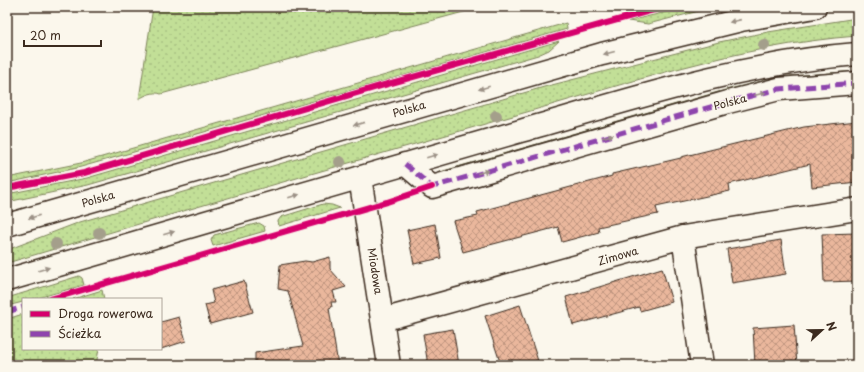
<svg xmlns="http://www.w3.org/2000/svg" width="864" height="372" font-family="'Playpen Sans',sans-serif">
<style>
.grass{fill:url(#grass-dots);stroke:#7e845a}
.building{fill:url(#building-cross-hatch);stroke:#3b2a1e}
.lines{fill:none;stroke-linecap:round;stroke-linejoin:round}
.minor-casing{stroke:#3b2a1e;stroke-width:25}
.minor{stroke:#fbf7ec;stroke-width:22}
.quiet{stroke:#8e44ad;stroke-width:5;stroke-dasharray:10 5;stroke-linecap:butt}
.cycleway-casing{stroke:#fbf7ec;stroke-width:8}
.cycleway{stroke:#d6006c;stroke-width:6}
.tree{fill:#a49f8b}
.oneway{fill:#9b9085}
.labels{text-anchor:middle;stroke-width:3;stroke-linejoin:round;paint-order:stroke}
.street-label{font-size:11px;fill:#3b2a1e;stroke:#fbf7ec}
</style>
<defs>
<pattern id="grass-dots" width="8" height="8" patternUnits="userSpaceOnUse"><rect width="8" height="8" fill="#c2df97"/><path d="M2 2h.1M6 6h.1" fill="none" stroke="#a8c082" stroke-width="1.8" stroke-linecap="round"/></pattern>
<pattern id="building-cross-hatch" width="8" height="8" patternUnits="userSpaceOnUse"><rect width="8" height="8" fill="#eab79c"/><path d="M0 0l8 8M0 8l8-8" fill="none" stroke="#bf957f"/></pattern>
</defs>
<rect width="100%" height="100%" fill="#fbf7ec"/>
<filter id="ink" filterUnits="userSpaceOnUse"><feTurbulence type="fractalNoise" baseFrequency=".025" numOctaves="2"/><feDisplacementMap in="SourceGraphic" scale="8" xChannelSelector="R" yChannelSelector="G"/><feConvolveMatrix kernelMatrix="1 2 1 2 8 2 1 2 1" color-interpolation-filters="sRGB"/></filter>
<g filter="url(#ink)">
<path class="grass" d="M153,7H482L161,94C154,91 145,95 139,99Z
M688,7H715L648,24L628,21Z
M857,18V36C739,45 626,84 513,116C344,164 175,213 7,263V250L80,222L544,87L719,42L768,32Z
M566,23L567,29L81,167L7,183V178L81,163Z
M559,41L549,50L538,55L88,185L7,202V194L87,178Z
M857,71V76L450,174L440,172L725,90L779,77Z
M323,204L332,205L340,208L279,226L278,221L281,217Z
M259,223L264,226L265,231L213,246L211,240L214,235Z
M79,276L82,278L84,285L34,299H23V302L7,306V298Z
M102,290L104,299H73Z
M23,314V349H99L96,365H7V319Z"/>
<path class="building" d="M857,121V182L812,187L810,164L729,184L730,191L656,207L658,214L598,227L599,232L562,242L558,227L463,252L453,221L478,216L477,212L612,176V174L681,158V157L804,127Z
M435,224L441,258L414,264L407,230Z
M857,233V281L824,282L822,234Z
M781,240L786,274L732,283L727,249Z
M330,257V269L346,287L333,291L336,302H331L332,307L329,308L338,365H255V353L303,346L288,291L278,289L280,265L305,261L312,262Z
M662,268L672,302L640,311L639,307L573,325L566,297Z
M244,281L253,312L210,324L205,305L214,303L211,290Z
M520,305L538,361L526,365H501L485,316Z
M179,317L186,341L161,349V322Z
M794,325L797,365H755L753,328Z
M453,329L459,365H428L423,334Z"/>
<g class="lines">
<defs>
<path id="minor" d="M405,164L432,187L728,102L779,89L857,83
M360,177L389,365
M7,225L602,54L741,20L815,7
M683,237L702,365
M7,280C177,231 347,180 517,132C629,100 741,63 857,54
M382,320L683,237L857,209"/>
</defs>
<use href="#minor" class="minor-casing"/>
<use href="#minor" class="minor"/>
<path class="quiet" d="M405,164L432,187
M429,188L728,102L779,89L857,83
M7,312L23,307"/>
<defs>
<path id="cycleway" d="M7,188L84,173L377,87L664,7
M51,299L387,202L432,187"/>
</defs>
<use href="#cycleway" class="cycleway-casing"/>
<use href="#cycleway" class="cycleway"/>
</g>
<g class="tree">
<circle cx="764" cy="45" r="6"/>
<circle cx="496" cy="116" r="6"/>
<circle cx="340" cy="162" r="6"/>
<circle cx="99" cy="233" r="6"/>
<circle cx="56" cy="244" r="6"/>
</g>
<defs><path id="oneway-solid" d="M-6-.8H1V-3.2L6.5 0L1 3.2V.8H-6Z"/></defs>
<g class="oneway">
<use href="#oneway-solid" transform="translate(735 21) rotate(167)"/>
<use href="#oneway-solid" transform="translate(609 53) rotate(166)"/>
<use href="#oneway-solid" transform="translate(484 88) rotate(164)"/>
<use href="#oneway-solid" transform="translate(760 94) rotate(-14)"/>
<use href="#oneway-solid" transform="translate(359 124) rotate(164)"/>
<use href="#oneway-solid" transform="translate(608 136) rotate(-16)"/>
<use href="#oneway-solid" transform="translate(432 156) rotate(-16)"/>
<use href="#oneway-solid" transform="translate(483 172) rotate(-16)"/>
<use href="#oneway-solid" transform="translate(294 196) rotate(-16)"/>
<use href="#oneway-solid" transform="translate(34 217) rotate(164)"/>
<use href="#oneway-solid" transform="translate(169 233) rotate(-16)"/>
<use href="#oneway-solid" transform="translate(44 269) rotate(-16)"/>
</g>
</g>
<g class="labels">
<g class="street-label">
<text transform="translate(730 102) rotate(-15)" y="4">Polska</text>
<text transform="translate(409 109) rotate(-16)" y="4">Polska</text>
<text transform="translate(98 199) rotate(-16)" y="4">Polska</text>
<text transform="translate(618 256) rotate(-16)" y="4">Zimowa</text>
<text transform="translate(375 271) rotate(81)" y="4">Miodowa</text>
</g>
</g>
<rect width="864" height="372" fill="none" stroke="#fbf7ec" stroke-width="24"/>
<rect x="12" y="12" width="840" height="348" fill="none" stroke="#3b2a1e" stroke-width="1.5" filter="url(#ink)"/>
<rect x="22" y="298" width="140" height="52" fill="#fbf7ec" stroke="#aea59a"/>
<rect x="30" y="311" width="20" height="6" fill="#d6006c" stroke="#aea59a"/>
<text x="58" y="318" font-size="12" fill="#3b2a1e">Droga rowerowa</text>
<rect x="30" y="331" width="20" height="6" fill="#8e44ad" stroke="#aea59a"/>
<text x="58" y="338" font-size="12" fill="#3b2a1e">Ścieżka</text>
<g transform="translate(822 330) rotate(68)" stroke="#fbf7ec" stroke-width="3" paint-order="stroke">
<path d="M0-3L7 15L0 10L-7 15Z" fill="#3b2a1e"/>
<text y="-6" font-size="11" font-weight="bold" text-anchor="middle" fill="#3b2a1e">N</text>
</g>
<path d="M24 40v6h77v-6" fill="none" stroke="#3b2a1e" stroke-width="2"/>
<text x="30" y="40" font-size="12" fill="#3b2a1e" stroke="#fbf7ec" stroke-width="3" paint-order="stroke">20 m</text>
</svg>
